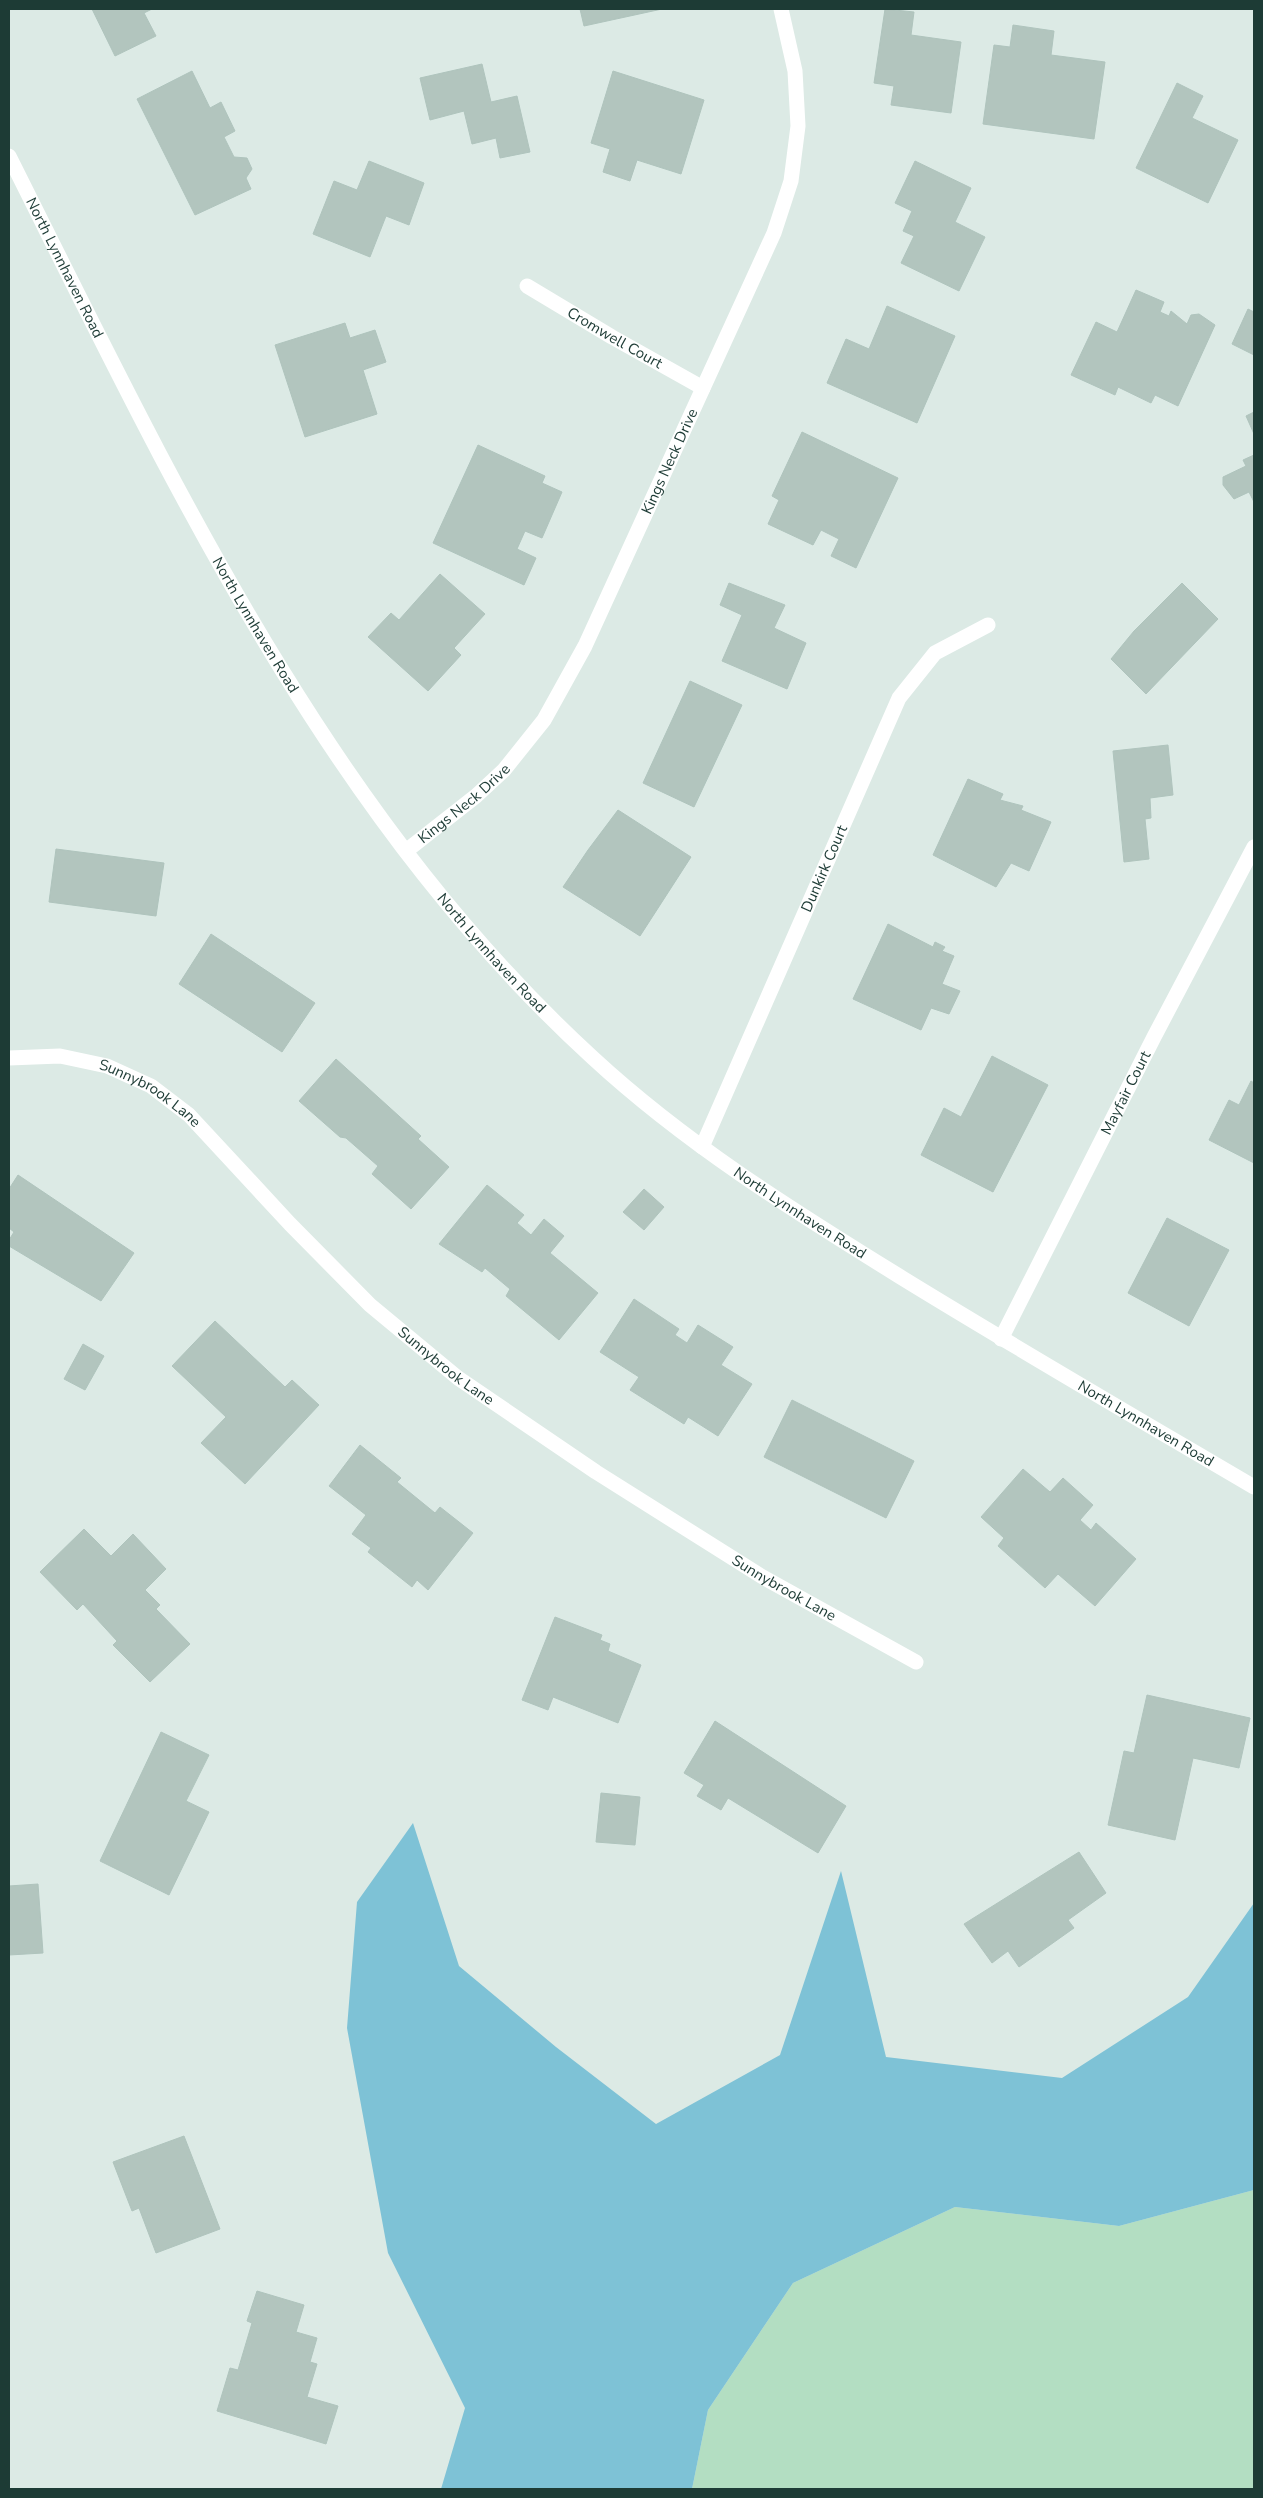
<svg xmlns="http://www.w3.org/2000/svg" width="1263" height="2498" font-family="'Nunito Sans',sans-serif">
<style>
.green{fill:#b3dec2}
.water{fill:#7ec2d6}
.building{fill:#b2c5be;stroke:#afc4bd}
.lines{fill:none;stroke-linecap:round;stroke-linejoin:round}
.minor{stroke:#fff;stroke-width:15}
.tertiary{stroke:#fff;stroke-width:15}
.labels{text-anchor:middle;stroke-width:4;stroke-linejoin:round;paint-order:stroke}
.street-label{font-size:15px;fill:#1d3b35;stroke:#edf7f3}
</style>
<rect width="100%" height="100%" fill="#dceae5"/>
<path class="green" d="M1254,2190V2489H692L708,2410L793,2283L955,2207L1119,2226Z"/>
<path class="water" d="M413,1823L459,1966L556,2047L656,2124L780,2055L841,1871L886,2057L1062,2078L1188,1997L1254,1903V2190L1119,2226L955,2207L793,2283L708,2410L692,2489H441L465,2408L388,2253L347,2028L357,1902Z"/>
<path class="building" d="M92,9H152L144,13L156,36L115,56Z
M580,9H662L584,26Z
M885,9L914,12L911,35L961,42L951,113L891,105L894,86L874,83Z
M1013,25L1054,31L1051,55L1105,62L1094,139L983,124L994,45L1010,47Z
M482,64L491,102L517,96L530,152L500,158L496,138L472,144L464,111L430,120L420,78Z
M192,71L210,108L221,102L235,131L224,137L234,157L247,158L252,169L246,178L251,189L195,215L137,99Z
M613,71L704,100L681,174L637,160L630,181L603,172L610,149L591,143Z
M1177,83L1203,96L1192,118L1238,140L1208,203L1136,168Z
M369,161L424,183L409,225L386,216L370,257L313,234L334,181L357,190Z
M915,161L971,188L955,222L985,237L959,291L901,263L914,236L903,231L912,211L895,203Z
M1136,290L1164,302L1160,312L1169,316L1171,311L1187,324L1191,315L1199,314L1215,325L1178,406L1155,395L1151,403L1118,387L1115,395L1071,375L1096,322L1117,332Z
M887,306L955,336L917,423L827,383L846,339L869,349Z
M1248,309L1254,312V355L1232,344Z
M345,323L350,338L375,330L386,362L363,370L377,414L305,437L275,345Z
M1254,412V434L1246,416Z
M802,432L898,478L856,568L831,556L839,539L821,530L813,545L768,524L779,500L772,496Z
M478,445L545,476L542,483L562,492L542,538L525,531L517,549L536,558L524,585L433,543Z
M1254,455V502L1249,492L1234,499L1223,485V477L1246,466L1243,460Z
M440,574L485,614L454,648L461,655L428,691L368,637L391,613L399,620Z
M729,583L785,605L774,628L806,643L787,689L722,661L742,615L720,605Z
M1182,583L1218,619L1146,694L1111,659L1134,631Z
M690,681L742,705L694,807L643,783Z
M1168,745L1173,795L1150,798L1151,818L1145,819L1149,859L1124,862L1113,751Z
M968,779L1003,794L1000,800L1023,806L1021,810L1051,822L1029,871L1011,863L996,887L933,855Z
M618,810L691,857L640,936L563,887L588,850Z
M56,849L164,863L156,916L49,902Z
M888,924L933,947L935,942L945,947L942,951L954,956L942,984L960,991L949,1014L931,1008L921,1030L853,999Z
M211,934L315,1003L282,1052L179,984Z
M992,1056L1048,1085L993,1192L921,1155L944,1108L961,1117Z
M336,1059L421,1136L418,1139L449,1167L411,1209L372,1174L378,1166L346,1138L340,1137L299,1101Z
M1251,1081L1254,1083V1163L1209,1140L1229,1100L1239,1105Z
M18,1175L134,1253L101,1301L9,1246V1240L14,1232L9,1228V1189Z
M487,1185L524,1215L517,1223L531,1235L544,1219L564,1236L550,1253L598,1293L559,1340L506,1296L510,1289L485,1268L482,1272L439,1244Z
M644,1189L664,1207L644,1230L623,1212Z
M1167,1218L1229,1250L1189,1326L1128,1293Z
M634,1299L679,1329L675,1335L687,1343L698,1325L733,1347L721,1365L752,1384L718,1436L688,1417L684,1424L630,1390L639,1377L600,1352Z
M215,1321L285,1387L292,1380L319,1405L245,1484L201,1443L226,1417L172,1366Z
M83,1344L104,1356L85,1390L64,1379Z
M792,1400L914,1461L886,1518L764,1457Z
M360,1445L401,1478L397,1482L435,1513L440,1507L473,1533L428,1590L417,1580L412,1587L368,1552L371,1548L352,1534L366,1515L329,1486Z
M1023,1469L1050,1492L1063,1478L1093,1505L1080,1520L1091,1530L1096,1523L1136,1559L1095,1606L1058,1574L1045,1588L998,1546L1004,1538L981,1517Z
M84,1529L111,1556L133,1534L166,1569L145,1590L160,1605L156,1609L190,1644L150,1682L113,1645L117,1641L83,1604L77,1610L40,1572Z
M555,1617L602,1635L600,1640L610,1644L608,1651L641,1665L618,1723L553,1697L548,1710L522,1700Z
M1147,1695L1250,1718L1239,1768L1193,1758L1175,1840L1108,1825L1124,1751L1134,1753Z
M715,1721L846,1806L818,1853L728,1798L721,1810L697,1796L704,1785L684,1773Z
M161,1732L209,1755L186,1801L209,1812L169,1895L100,1861Z
M601,1793L640,1797L635,1845L596,1842Z
M1079,1852L1106,1893L1068,1920L1074,1928L1019,1967L1008,1951L992,1963L964,1924Z
M38,1884L43,1953L9,1955V1886Z
M184,2136L220,2229L156,2253L139,2208L132,2211L113,2162Z
M257,2291L304,2305L296,2332L317,2338L310,2362L317,2364L307,2397L338,2406L326,2444L217,2411L230,2368L238,2370L252,2323L247,2321Z"/>
<g class="lines">
<g class="minor">
<path id="s1" d="M527,286L612,337L703,388"/>
<path id="s2" d="M406,851L476,796L504,770L544,720L585,646L774,233L791,181L798,126L795,71L781,9"/>
<path id="s3" d="M9,1058L60,1056L107,1066L151,1086L189,1115L290,1224L370,1305L458,1378L596,1472L761,1576L916,1662"/>
<path id="s4" d="M702,1147L899,698L935,653L988,625"/>
<path id="s5" d="M1001,1339L1154,1037L1254,847"/>
</g>
<path class="tertiary" id="s6" d="M9,156C169,475 325,813 593,1058C685,1143 792,1210 899,1276C1016,1348 1135,1417 1254,1487"/>
</g>
<g class="labels">
<g class="street-label">
<text dy="5" stroke="none"><textPath href="#s6" startOffset="125">North Lynnhaven Road</textPath></text>
<text dy="5" stroke="none"><textPath href="#s1" startOffset="102">Cromwell Court</textPath></text>
<text dy="5" stroke="none"><textPath href="#s2" startOffset="479">Kings Neck Drive</textPath></text>
<text dy="5" stroke="none"><textPath href="#s6" startOffset="530">North Lynnhaven Road</textPath></text>
<text dy="5" stroke="none"><textPath href="#s2" startOffset="75">Kings Neck Drive</textPath></text>
<text dy="5" stroke="none"><textPath href="#s4" startOffset="304">Dunkirk Court</textPath></text>
<text dy="5" stroke="none"><textPath href="#s6" startOffset="935">North Lynnhaven Road</textPath></text>
<text dy="5" stroke="none"><textPath href="#s5" startOffset="276">Mayfair Court</textPath></text>
<text dy="5" stroke="none"><textPath href="#s3" startOffset="150">Sunnybrook Lane</textPath></text>
<text dy="5" stroke="none"><textPath href="#s6" startOffset="1340">North Lynnhaven Road</textPath></text>
<text dy="5" stroke="none"><textPath href="#s3" startOffset="555">Sunnybrook Lane</textPath></text>
<text dy="5" stroke="none"><textPath href="#s6" startOffset="1745">North Lynnhaven Road</textPath></text>
<text dy="5" stroke="none"><textPath href="#s3" startOffset="960">Sunnybrook Lane</textPath></text>
</g>
</g>
<rect width="1263" height="2498" fill="none" stroke="#1d3b35" stroke-width="20"/>
</svg>
